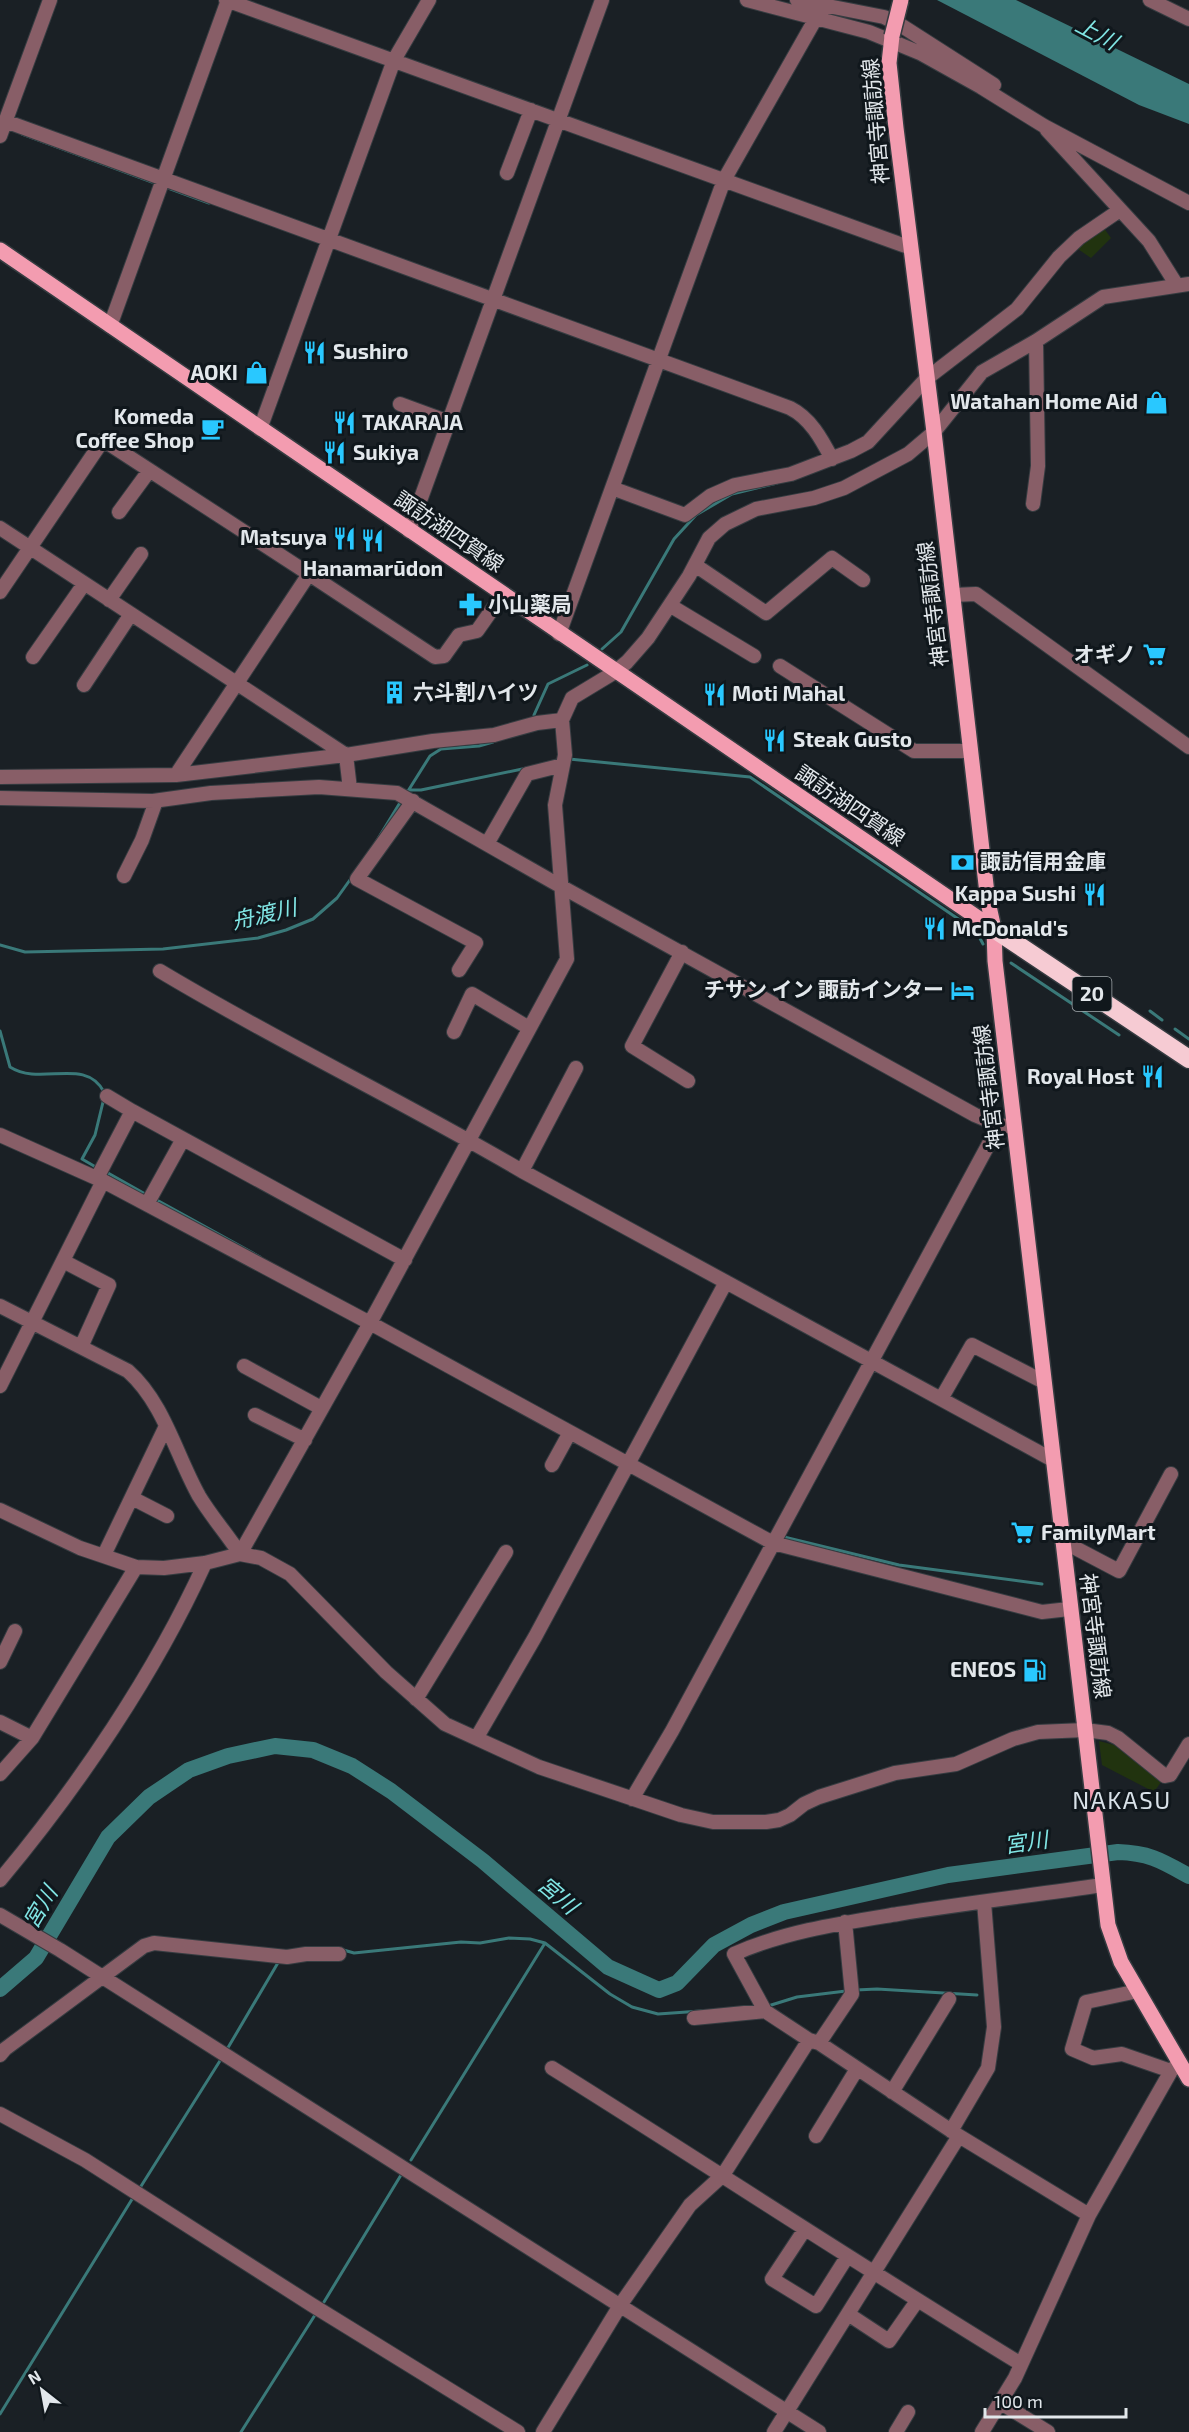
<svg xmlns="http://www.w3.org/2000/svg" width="1189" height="2432" font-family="'Exo 2','Noto Sans JP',sans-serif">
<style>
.green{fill:#21330f}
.water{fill:#3a7979}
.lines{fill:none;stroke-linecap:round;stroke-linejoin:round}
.stream{stroke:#3a7979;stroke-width:3}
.river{stroke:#3a7979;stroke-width:16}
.minor-casing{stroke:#363c41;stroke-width:16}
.major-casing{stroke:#363c41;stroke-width:18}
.highway-casing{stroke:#363c41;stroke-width:21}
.minor{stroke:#885e67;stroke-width:14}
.major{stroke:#f39cb0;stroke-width:15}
.highway{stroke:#f6cbd3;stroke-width:18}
.major-bridge-casing{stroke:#363c41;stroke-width:18;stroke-linecap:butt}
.major-bridge{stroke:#f39cb0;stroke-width:15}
.labels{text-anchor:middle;stroke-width:6;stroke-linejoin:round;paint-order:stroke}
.shield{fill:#10171c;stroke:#a3a9ad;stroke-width:1.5}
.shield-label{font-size:20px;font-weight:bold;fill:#e2e7eb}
.street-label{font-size:21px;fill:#e2e7eb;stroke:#10171c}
.poi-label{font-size:21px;font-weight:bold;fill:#e2e7eb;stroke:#10171c;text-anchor:start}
.water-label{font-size:22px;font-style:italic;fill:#81e6e5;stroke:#10171c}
.quarter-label{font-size:24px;letter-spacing:1.5px;fill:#d9e2e9;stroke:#10171c}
</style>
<rect width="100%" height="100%" fill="#1a2025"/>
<path class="green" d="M1103,227L1111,238L1091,258L1075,247Z
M1099,1741L1114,1745L1161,1782L1154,1792L1102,1765Z"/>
<path class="water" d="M937,0H1016L1189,84V124L1139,105Z"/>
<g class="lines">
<path class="stream" d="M22,134L152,182
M168,188L209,203
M602,649L621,632L674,539L696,515L732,494L777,483
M534,715L548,684L587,665
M569,759L750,777L976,931L983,944
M409,790H421L527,768
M408,791L430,756L441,749L479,746L493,742
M376,842L401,801
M0,945L25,952L163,949L258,938L286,930L313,919L337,898L352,877
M1011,963L1119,1035
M1150,1011L1162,1020
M1175,1029L1189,1039
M0,1031L10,1067C41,1087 85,1056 104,1092
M94,1166L82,1159L95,1135L104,1098
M108,1173L147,1195
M155,1199L260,1257
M784,1537L899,1565L1042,1584
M340,1949L354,1953L461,1942L480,1943L509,1938L530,1939L545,1943L610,1994L632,2007L658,2014L701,2011
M856,1990L877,1989L977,1995
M768,2006L797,1997L846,1991
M226,2051L279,1961
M411,2160L545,1943
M138,2191L223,2056
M324,2302L401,2175
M0,2414L134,2196
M241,2432L315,2315"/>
<path class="river" d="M0,1989L36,1958L108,1837L149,1797L189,1770L228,1756L275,1746L313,1750L352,1766L391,1791L483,1861L608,1967L659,1990L677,1983L714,1945L751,1925L784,1912L948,1875L1118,1852C1150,1853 1162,1861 1189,1876"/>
<defs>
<path id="minor" d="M226,0L911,248
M747,0L869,32L920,53L981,87L1044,126L1189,203
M797,0L823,10
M1150,0L1189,19
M816,7H833L884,17L902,26L994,85
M5,121L790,408C810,418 821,438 832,459
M1047,130L1149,241L1176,284
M0,136L50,0
M507,173L531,110
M110,326L228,0
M400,404L449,422
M260,429L394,60L429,0
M612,488L685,515L710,496L735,485L791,474L851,451L868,442L926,379L1017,309L1059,257L1079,238L1120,210
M1033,504L1038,466L1036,341
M119,512L149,471
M0,528L346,755
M409,531L602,0
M695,565L766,613L832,558L863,580
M309,574L435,657L444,656L459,635L477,631L503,594
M0,592L103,440L309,574L176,775
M953,595L976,594L1189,747
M109,600L141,554
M671,606L754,656
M559,634L724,180L816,18
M33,657L84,584
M780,666L914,751H971
M84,685L131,614
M346,755L350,789
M0,777L176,775L346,755L433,741L494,735L537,723L562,720
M0,798L153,801L211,793L319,787L397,793L562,887L975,1115L999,1125L1014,1127
M413,801L357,879L476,943L459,970
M487,844L527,774L563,765
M124,876L142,840L156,801
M682,952L632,1046L688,1081
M160,971C278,1042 403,1101 522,1171L1053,1460
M454,1032L472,994L529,1028
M107,1096L132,1111
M0,1135L103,1181L370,1323L773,1543L1042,1612L1069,1609
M522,1171L576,1068
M97,1178L132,1111L405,1260
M147,1204L183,1139
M63,1261L109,1285L81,1347
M0,1306L128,1371C164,1403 176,1455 199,1496C211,1516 227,1534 240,1554
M244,1366L321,1408
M0,1386L103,1181
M941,1399L972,1345L1044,1382
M255,1415L305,1440
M552,1465L569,1434
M132,1498L167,1516
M0,1510L80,1548L136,1567L164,1568L205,1563L240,1554L261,1558L290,1574L386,1672L445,1724L539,1767L681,1815L713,1822H766L779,1820L790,1815L804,1804L819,1797L895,1773L956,1764L1013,1739L1038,1732L1085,1730L1108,1733L1118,1738L1165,1776L1170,1775L1189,1744
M1062,1541L1119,1571L1171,1474
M240,1554L370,1323L567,959L555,805L565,755L562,720L572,698L615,672L627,662L648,638L689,576L709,538L725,524L756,509L814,498L844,488L908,454L934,432L982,372L1036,341L1103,297L1189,284
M104,1555L166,1426
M0,1662L15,1631
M416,1699L506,1552
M0,1722L32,1738
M477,1737L535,1637L726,1282
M0,1774L32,1738L136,1567
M632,1799L672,1731L999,1125
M0,1880C78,1787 155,1673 205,1563
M0,1915L60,1950L819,2432
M1138,1991L1086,2002L1072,2049L1093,2058L1122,2054L1171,2071
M694,2018L765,2011
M819,2043L852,1994L845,1922
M0,2055L5,2049L144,1946L154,1943L287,1957L306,1954H339
M552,2068C709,2166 863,2268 1021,2364
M892,2092L949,1999
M0,2114L85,2160L312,2305L518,2432
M951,2131L988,2068L994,2027L984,1902
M816,2136L857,2069
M1089,2215L959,2136L819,2043L809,2040L765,2011L734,1954C786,1931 843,1923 898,1914C967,1903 1035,1895 1103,1885
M805,2229L772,2279L816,2306L847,2257
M848,2314L889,2341L917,2301
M1001,2403L1048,2432
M543,2432L621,2304L690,2205L723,2175L809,2040
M774,2432L959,2136
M896,2432L908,2412
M982,2432L1015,2378L1089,2215L1171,2071L1179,2063"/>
<path id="major" d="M892,36L889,63L896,128L934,432L988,902L994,929L995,961L1108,1925L1121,1962L1189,2079
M0,250L994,929"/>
<path id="highway" d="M994,929L1189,1059"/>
</defs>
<use href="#minor" class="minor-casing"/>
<use href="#major" class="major-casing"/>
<use href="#highway" class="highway-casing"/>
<use href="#minor" class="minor"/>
<use href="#major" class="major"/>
<use href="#highway" class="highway"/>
<defs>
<path id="major-bridge" d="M892,36L901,0"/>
</defs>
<use href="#major-bridge" class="major-bridge-casing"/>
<use href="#major-bridge" class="major-bridge"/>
</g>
<defs>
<symbol id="restaurant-bare" viewBox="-9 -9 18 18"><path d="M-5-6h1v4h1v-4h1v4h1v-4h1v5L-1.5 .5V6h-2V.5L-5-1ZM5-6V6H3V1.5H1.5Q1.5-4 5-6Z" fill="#29c8ff" stroke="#10171c" stroke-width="2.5" paint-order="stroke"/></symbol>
<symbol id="shop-bare" viewBox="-9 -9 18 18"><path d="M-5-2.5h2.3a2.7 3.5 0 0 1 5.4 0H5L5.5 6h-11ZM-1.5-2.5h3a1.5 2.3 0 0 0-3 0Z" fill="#29c8ff" stroke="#10171c" stroke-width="2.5" paint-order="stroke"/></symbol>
<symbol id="cafe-bare" viewBox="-9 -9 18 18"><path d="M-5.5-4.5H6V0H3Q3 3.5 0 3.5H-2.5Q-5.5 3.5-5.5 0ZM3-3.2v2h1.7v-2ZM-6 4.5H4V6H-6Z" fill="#29c8ff" stroke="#10171c" stroke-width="2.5" paint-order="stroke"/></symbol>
<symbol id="pharmacy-bare" viewBox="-9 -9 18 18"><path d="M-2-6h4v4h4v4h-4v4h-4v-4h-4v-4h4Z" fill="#29c8ff" stroke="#10171c" stroke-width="2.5" paint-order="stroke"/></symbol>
<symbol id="supermarket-bare" viewBox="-9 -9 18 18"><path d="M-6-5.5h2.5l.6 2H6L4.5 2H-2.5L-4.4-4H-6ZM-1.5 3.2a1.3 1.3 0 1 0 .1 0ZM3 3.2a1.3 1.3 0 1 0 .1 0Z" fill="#29c8ff" stroke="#10171c" stroke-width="2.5" paint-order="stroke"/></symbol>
<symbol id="building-bare" viewBox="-9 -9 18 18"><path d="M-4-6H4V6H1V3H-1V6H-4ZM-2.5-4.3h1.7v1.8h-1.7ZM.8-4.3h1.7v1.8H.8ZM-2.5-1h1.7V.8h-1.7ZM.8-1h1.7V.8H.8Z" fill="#29c8ff" stroke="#10171c" stroke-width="2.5" paint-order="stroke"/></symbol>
<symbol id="bank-bare" viewBox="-9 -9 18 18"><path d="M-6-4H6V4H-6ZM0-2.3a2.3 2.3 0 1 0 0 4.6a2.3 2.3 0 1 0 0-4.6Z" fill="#29c8ff" stroke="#10171c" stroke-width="2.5" paint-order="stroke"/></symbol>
<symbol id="hotel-bare" viewBox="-9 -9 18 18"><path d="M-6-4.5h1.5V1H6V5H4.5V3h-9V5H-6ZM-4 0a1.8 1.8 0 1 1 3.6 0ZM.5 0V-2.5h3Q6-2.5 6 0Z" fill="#29c8ff" stroke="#10171c" stroke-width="2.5" paint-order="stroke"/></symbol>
<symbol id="fuel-bare" viewBox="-9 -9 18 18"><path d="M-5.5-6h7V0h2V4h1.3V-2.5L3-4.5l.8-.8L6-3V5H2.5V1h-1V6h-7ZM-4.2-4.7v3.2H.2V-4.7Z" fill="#29c8ff" stroke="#10171c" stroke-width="2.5" paint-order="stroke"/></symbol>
</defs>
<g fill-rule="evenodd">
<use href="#restaurant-bare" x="298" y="336" width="33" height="33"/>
<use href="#shop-bare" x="240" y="356" width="33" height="33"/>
<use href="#shop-bare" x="1140" y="386" width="33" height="33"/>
<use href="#restaurant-bare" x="328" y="406" width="33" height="33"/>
<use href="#cafe-bare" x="196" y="412" width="33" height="33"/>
<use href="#restaurant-bare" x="318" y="436" width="33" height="33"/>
<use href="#restaurant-bare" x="328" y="522" width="33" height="33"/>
<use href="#restaurant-bare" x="356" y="524" width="33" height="33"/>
<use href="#pharmacy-bare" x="454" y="588" width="33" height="33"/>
<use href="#supermarket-bare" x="1138" y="638" width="33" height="33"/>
<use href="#building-bare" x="378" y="676" width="33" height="33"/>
<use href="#restaurant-bare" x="698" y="678" width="33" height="33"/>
<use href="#restaurant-bare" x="758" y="724" width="33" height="33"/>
<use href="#bank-bare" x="946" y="846" width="33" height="33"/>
<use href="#restaurant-bare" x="1078" y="878" width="33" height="33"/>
<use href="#restaurant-bare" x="918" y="912" width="33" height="33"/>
<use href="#hotel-bare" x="946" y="974" width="33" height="33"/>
<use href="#restaurant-bare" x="1136" y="1060" width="33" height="33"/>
<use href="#supermarket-bare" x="1006" y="1516" width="33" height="33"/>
<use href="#fuel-bare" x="1018" y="1654" width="33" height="33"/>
</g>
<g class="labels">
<rect class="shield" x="1072.5" y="977" width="39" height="34" rx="4.5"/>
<g class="shield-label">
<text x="1092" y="1001">20</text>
</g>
<g class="street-label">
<text transform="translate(876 121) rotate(-95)" y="7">神宮寺諏訪線</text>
<text transform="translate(449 532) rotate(34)" y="7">諏訪湖四賀線</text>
<text transform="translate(933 604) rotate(-97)" y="7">神宮寺諏訪線</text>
<text transform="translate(850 806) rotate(34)" y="7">諏訪湖四賀線</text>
<text transform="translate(989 1087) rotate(-97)" y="7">神宮寺諏訪線</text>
<text transform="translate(1095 1636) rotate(83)" y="7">神宮寺諏訪線</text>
</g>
<g class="poi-label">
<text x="333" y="359">Sushiro</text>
<text x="238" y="380" text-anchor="end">AOKI</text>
<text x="1138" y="409" text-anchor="end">Watahan Home Aid</text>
<text x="194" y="424" text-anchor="end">Komeda<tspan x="194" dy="24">Coffee Shop</tspan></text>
<text x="362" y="430">TAKARAJA</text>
<text x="353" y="460">Sukiya</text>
<text x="327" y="545" text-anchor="end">Matsuya</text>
<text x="373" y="576" text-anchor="middle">Hanamarūdon</text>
<text x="488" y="612">小山薬局</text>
<text x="1136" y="662" text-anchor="end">オギノ</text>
<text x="413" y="700">六斗割ハイツ</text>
<text x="732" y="701">Moti Mahal</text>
<text x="793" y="747">Steak Gusto</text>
<text x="980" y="869">諏訪信用金庫</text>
<text x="1076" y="901" text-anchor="end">Kappa Sushi</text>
<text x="952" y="936">McDonald's</text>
<text x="944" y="997" text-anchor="end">チサン イン 諏訪インター</text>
<text x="1134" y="1084" text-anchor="end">Royal Host</text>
<text x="1041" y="1540">FamilyMart</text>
<text x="1016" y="1677" text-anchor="end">ENEOS</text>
</g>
<g class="water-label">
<text transform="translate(1097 33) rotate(28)" y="8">上川</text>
<text transform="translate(264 914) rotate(-13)" y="8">舟渡川</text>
<text transform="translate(1026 1842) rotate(-8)" y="8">宮川</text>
<text transform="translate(558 1895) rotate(40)" y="8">宮川</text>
<text transform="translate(40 1907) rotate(-59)" y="8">宮川</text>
</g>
<g class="quarter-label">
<text x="1122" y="1809">NAKASU</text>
</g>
</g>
<g transform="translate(42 2390) rotate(329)" stroke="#10171c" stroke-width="4.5" paint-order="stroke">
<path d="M0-4.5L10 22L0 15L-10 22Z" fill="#e2e7eb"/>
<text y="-9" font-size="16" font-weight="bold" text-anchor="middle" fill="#e2e7eb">N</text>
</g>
<path d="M985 2408v9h141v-9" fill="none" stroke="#e2e7eb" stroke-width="3"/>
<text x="994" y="2408" font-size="18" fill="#e2e7eb" stroke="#10171c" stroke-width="4.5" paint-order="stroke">100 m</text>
</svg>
